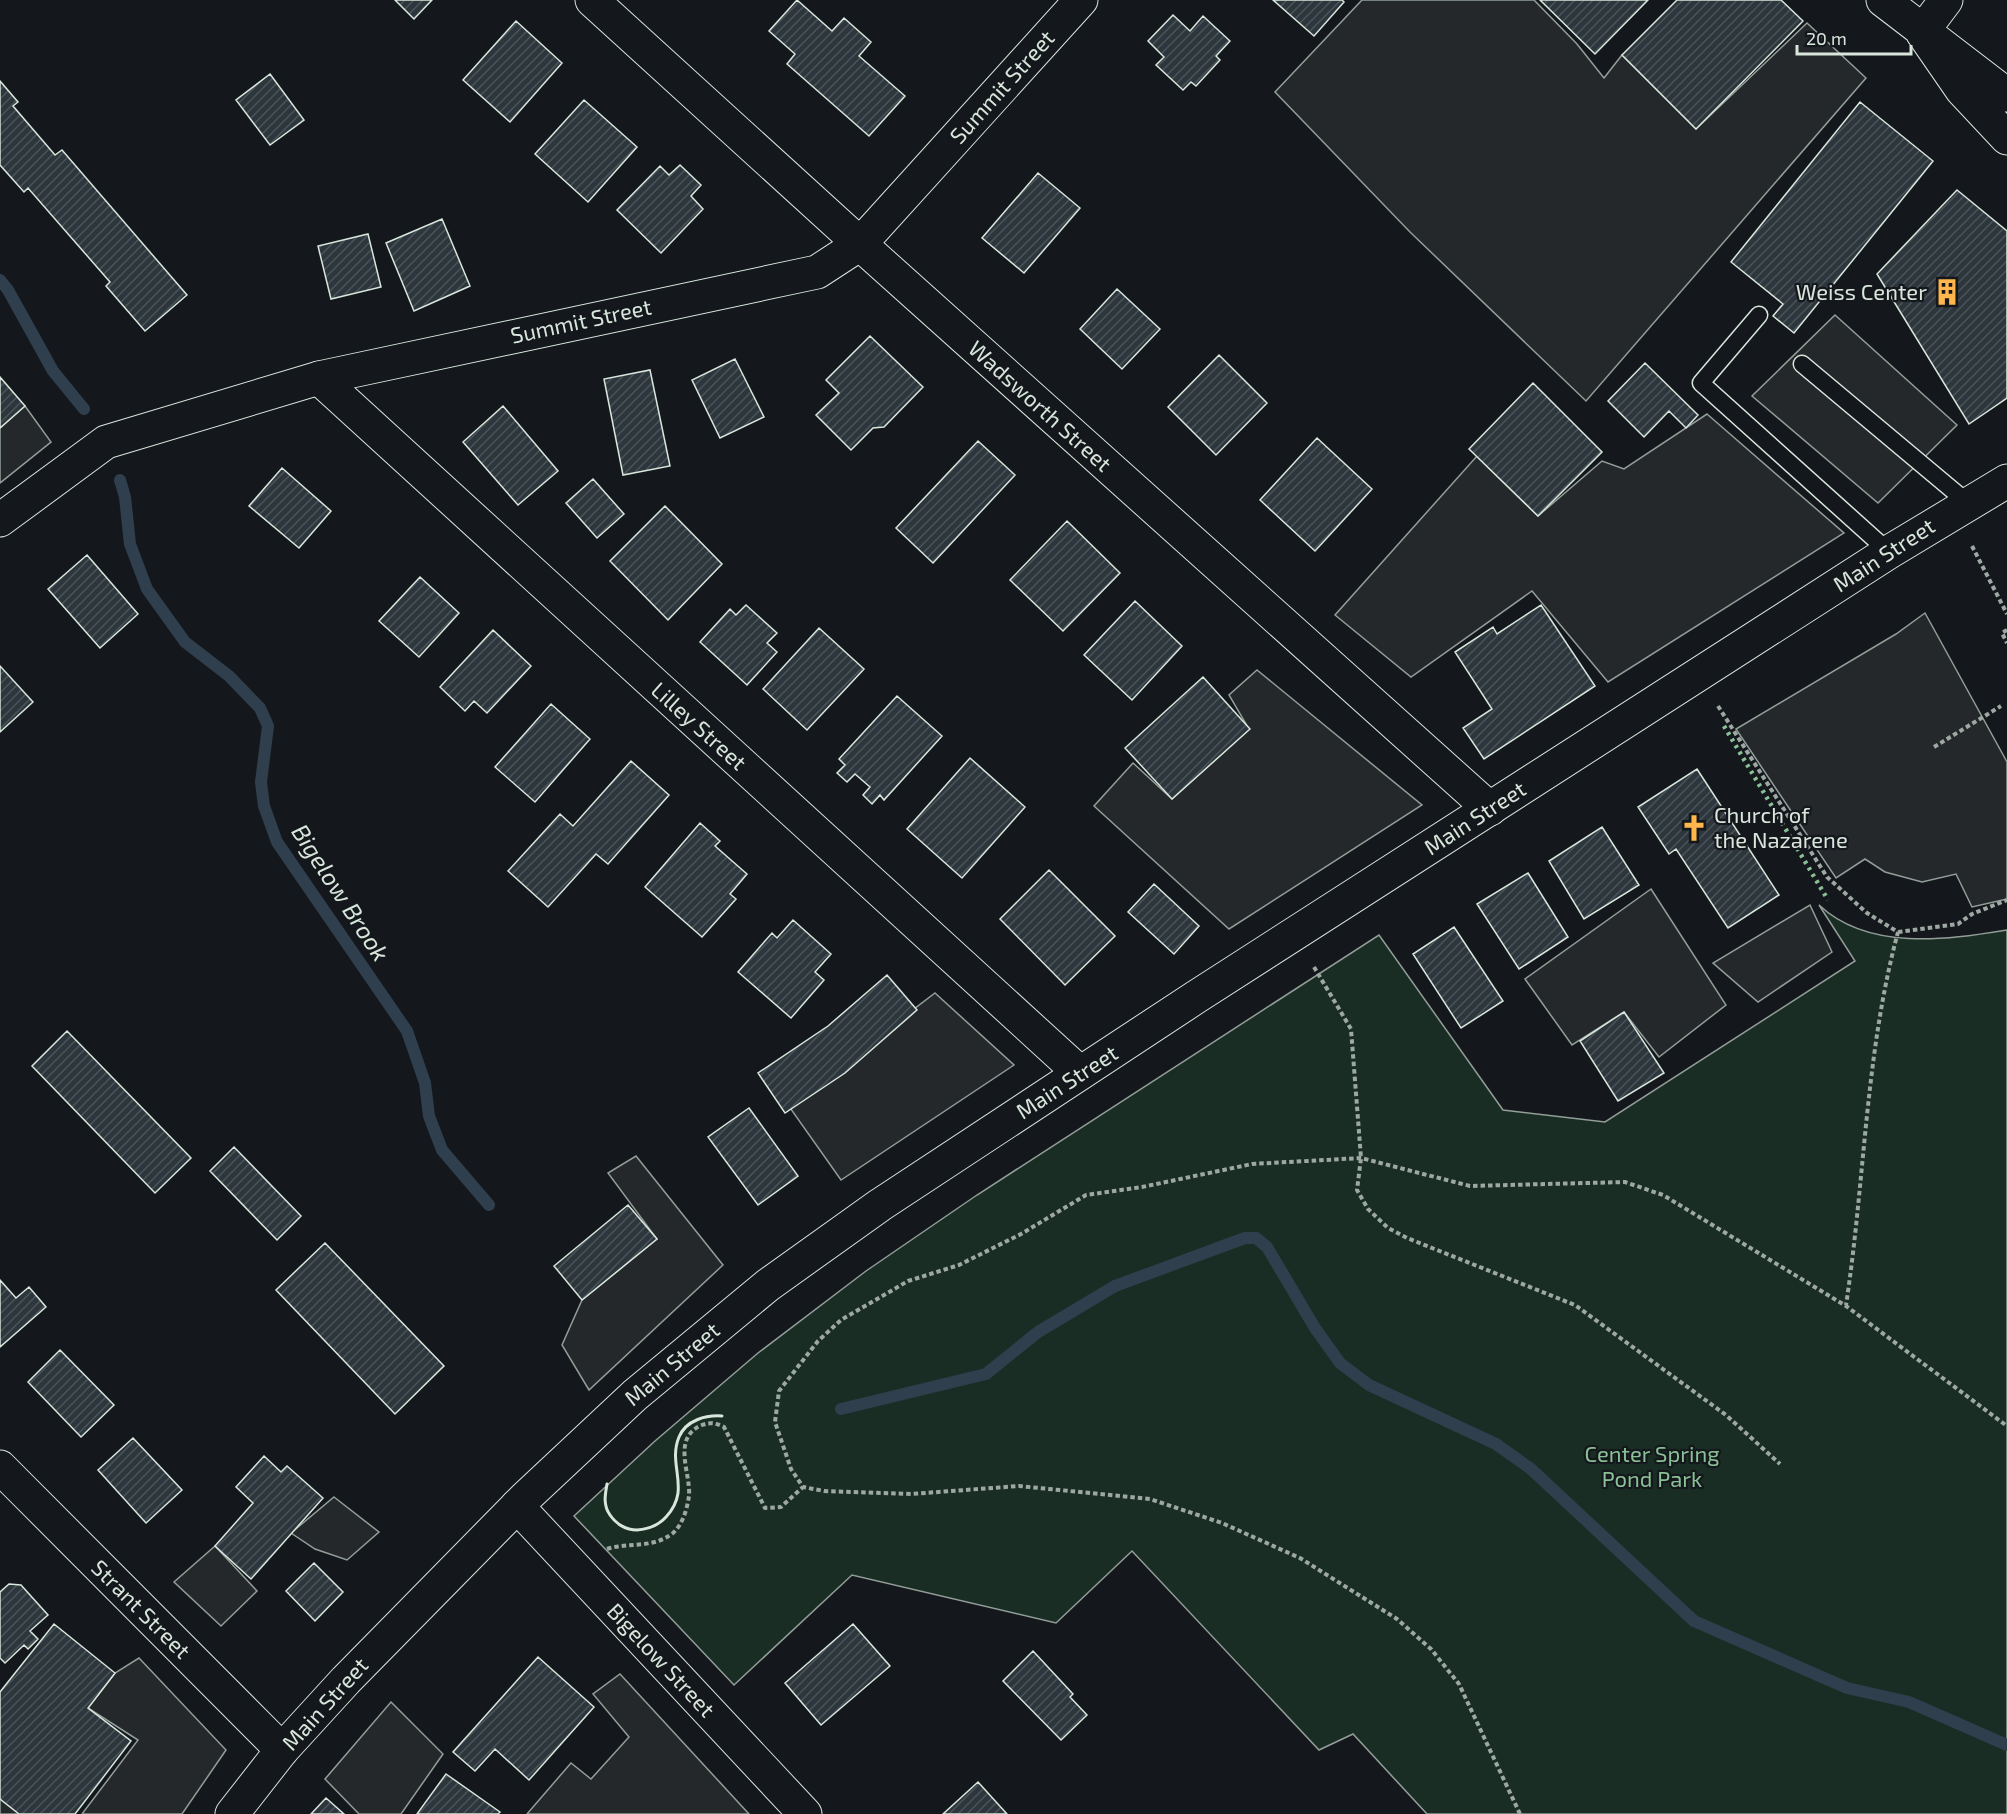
<svg xmlns="http://www.w3.org/2000/svg" width="2007" height="1814" font-family="'Exo 2',sans-serif">
<style>
.park{fill:#1a2d24;stroke:#939e99;stroke-width:1.5}
.parking{fill:#24282b;stroke:#939e99;stroke-width:1.5}
.lines{fill:none;stroke-linecap:round;stroke-linejoin:round}
.stream{stroke:#2f3f4d;stroke-width:12}
.building{fill:url(#building-hatch);stroke:#d8e6dc;stroke-width:1.5}
.service-casing{stroke:#d8e6dc;stroke-width:19}
.minor-casing{stroke:#d8e6dc;stroke-width:35}
.tertiary-casing{stroke:#d8e6dc;stroke-width:35}
.primary-casing{stroke:#d8e6dc;stroke-width:35}
.path{stroke:#9da8a2;stroke-width:4;stroke-dasharray:4.5 3;stroke-linecap:butt}
.service{stroke:#14181c;stroke-width:16}
.minor{stroke:#14181c;stroke-width:33}
.tertiary{stroke:#14181c;stroke-width:33}
.primary{stroke:#14181c;stroke-width:33}
.hedge{stroke:#8ac095;stroke-width:4.5;stroke-dasharray:3 4.5;stroke-linecap:butt}
.wall{stroke:#d8e6dc;stroke-width:3}
.labels{text-anchor:middle;stroke-width:4.5;stroke-linejoin:round;paint-order:stroke}
.street-label{font-size:22px;fill:#d8e6dc;stroke:#14181c}
.poi-label{font-size:22px;fill:#d8e6dc;stroke:#14181c;text-anchor:end}
.park-label{font-size:22px;fill:#8ac095;stroke:#14181c}
.water-label{font-size:24px;font-style:italic;fill:#d8e6dc;stroke:#14181c}
</style>
<defs>
<pattern id="building-hatch" width="6" height="6" patternUnits="userSpaceOnUse" patternTransform="scale(1.5)"><rect width="6" height="6" fill="#2c363c"/><path d="M-1 1l2-2M0 6l6-6M5 7l2-2" fill="none" stroke="#4a5358"/></pattern>
</defs>
<rect width="100%" height="100%" fill="#14181c"/>
<path class="park" d="M1819,905C1868,951 1946,940 2007,930V1814H1427L1353,1734L1319,1750L1132,1551L1056,1623L852,1575L734,1685L574,1516L655,1441L758,1353L866,1271L977,1195L1379,935L1503,1110L1605,1122L1855,961Z"/>
<path class="parking" d="M1362,0H1534L1577,44L1604,78L1622,55L1696,129L1807,23L1866,78L1586,401L1410,232L1275,92Z
M1835,315L1957,425L1878,503L1752,396Z
M25,406L51,442L0,483V428Z
M1707,414L1844,533L1608,682L1532,591L1411,677L1335,615L1477,456L1538,516L1602,461L1624,469Z
M1925,613L2007,762V899L1972,907L1956,874L1922,882L1885,872L1865,859L1836,878L1736,729L1896,634Z
M1257,670L1422,805L1229,929L1094,806L1133,763L1172,799L1249,729L1229,695Z
M1651,889L1726,1005L1659,1057L1624,1012L1572,1045L1525,979Z
M1810,905L1832,952L1758,1002L1713,963Z
M935,993L1014,1065L841,1180L788,1105Z
M636,1156L723,1265L589,1390L562,1345L582,1300L657,1239L608,1173Z
M334,1497L379,1532L347,1560L315,1549L291,1533Z
M215,1546L257,1591L221,1626L174,1582Z
M139,1658L226,1750L182,1814H82L138,1740L88,1708L115,1673Z
M620,1674L749,1814H527L571,1763L591,1779L629,1737L593,1694Z
M391,1702L443,1754L401,1814H359L325,1779Z
M0,1796L22,1814H0Z"/>
<g class="lines">
<path class="stream" d="M0,280L8,290L53,371L84,409
M120,480L125,497L130,544L147,589L185,642L229,676L260,708L268,726L261,782L264,806L277,842L407,1031L425,1083L429,1116L442,1150L489,1205
M841,1409L986,1374L1038,1332L1115,1286L1245,1238H1256L1267,1247L1315,1328L1340,1363L1369,1385L1496,1444L1531,1469L1694,1621L1847,1688L1909,1702L2007,1745"/>
</g>
<path class="building" d="M395,0H432L414,19Z
M797,0L832,31L844,18L871,42L859,56L905,96L869,136L787,64L795,54L769,31Z
M1273,0H1342L1344,2L1314,36Z
M1540,0H1648L1595,54Z
M1677,0H1781L1803,21L1696,129L1622,55Z
M1173,15L1190,31L1203,16L1230,41L1216,56L1220,60L1196,86L1191,82L1183,90L1156,65L1164,57L1148,41Z
M516,21L562,63L510,122L463,80Z
M270,74L304,120L270,145L236,100Z
M0,81L18,102L13,106L55,155L62,150L187,295L145,331L106,286L110,282L28,188L24,192L0,165Z
M584,100L637,147L588,202L535,154Z
M1860,102L1933,161L1794,333L1773,316L1783,304L1731,262Z
M680,165L701,185L691,196L703,209L661,253L617,210L660,166L669,175Z
M1038,173L1080,208L1024,273L982,238Z
M1957,190L2007,231V398L1969,424L1877,274Z
M442,219L470,286L414,311L386,243Z
M368,234L381,287L331,299L318,246Z
M1117,289L1160,329L1122,369L1080,329Z
M870,336L923,387L884,427L873,428L851,450L816,415L839,393L826,380Z
M1219,355L1267,403L1216,455L1168,407Z
M735,359L764,417L720,438L692,380Z
M1645,363L1698,415L1686,428L1669,411L1644,437L1608,401Z
M650,370L670,466L623,475L604,379Z
M0,377L25,406L0,428Z
M1533,383L1602,452L1538,516L1469,449Z
M503,406L558,471L518,505L463,442Z
M1317,438L1372,489L1315,551L1260,500Z
M978,441L1015,475L933,563L896,528Z
M282,468L331,511L299,548L249,506Z
M593,479L624,514L597,538L566,503Z
M665,506L722,564L668,620L610,561Z
M1067,521L1120,573L1063,631L1010,580Z
M87,555L138,614L100,648L48,589Z
M420,577L459,613L419,657L379,621Z
M1135,601L1182,646L1132,700L1084,655Z
M746,605L777,633L767,643L777,652L747,685L700,642L730,609L736,615Z
M1541,605L1595,686L1484,759L1463,728L1492,709L1455,652L1493,627L1497,634Z
M819,628L864,669L807,730L763,689Z
M493,630L531,666L487,713L474,701L465,711L440,687Z
M0,666L33,702L0,732Z
M1203,677L1250,729L1172,799L1125,748Z
M897,696L942,736L884,800L880,795L872,804L863,795L870,787L855,774L847,782L837,773L845,765L839,759Z
M551,704L590,739L535,802L495,767Z
M970,758L1025,807L962,878L907,829Z
M631,761L669,795L608,864L596,854L548,907L508,871L560,814L573,826Z
M1697,769L1779,895L1728,928L1676,849L1669,854L1638,807Z
M700,823L720,841L715,846L747,874L730,894L736,899L702,937L645,887Z
M1602,827L1639,885L1584,919L1549,861Z
M1049,870L1115,936L1065,985L1000,919Z
M1528,873L1568,937L1519,969L1477,904Z
M1154,884L1199,926L1174,954L1128,912Z
M793,920L831,954L815,972L824,980L791,1018L738,972L772,933L777,938Z
M1454,927L1503,1001L1461,1028L1413,954Z
M887,975L917,1010L845,1073L785,1113L758,1073L828,1026Z
M1624,1012L1664,1073L1618,1101L1580,1041Z
M67,1031L191,1158L155,1193L32,1066Z
M749,1108L798,1176L758,1205L708,1137Z
M234,1147L301,1216L277,1240L210,1171Z
M628,1205L657,1239L582,1300L554,1266Z
M325,1243L444,1366L395,1414L276,1290Z
M0,1280L16,1298L29,1287L46,1307L0,1347Z
M60,1350L114,1405L81,1437L28,1382Z
M133,1438L182,1490L146,1523L98,1470Z
M264,1456L281,1472L287,1466L323,1498L251,1579L215,1546L253,1503L236,1487Z
M314,1563L343,1592L315,1621L286,1591Z
M9,1584L21,1585L48,1615L30,1631L38,1639L28,1649L24,1645L5,1663L0,1658V1592Z
M54,1624L115,1673L88,1708L131,1741L75,1814H19L0,1799V1692Z
M853,1624L890,1666L821,1725L785,1683Z
M1033,1651L1073,1694L1070,1697L1087,1715L1061,1740L1003,1681Z
M538,1657L594,1707L529,1780L495,1749L475,1771L453,1752Z
M446,1774L500,1812L498,1814H417Z
M978,1782L1007,1814H943Z
M326,1798L344,1814H311Z"/>
<g class="lines">
<defs>
<path id="service" d="M1759,315L1701,383L1889,552
M1802,364L1968,503"/>
<path id="minor" d="M592,0L860,244L1490,809
M319,378L1080,1073
M0,1467L282,1750
M517,1506L805,1814"/>
<path id="tertiary" d="M0,520L106,442L319,378L817,272L860,244L1081,0"/>
<path id="primary" d="M1883,0L2007,95
M1946,0L1922,32L1962,90L2007,138
M232,1814L282,1750L346,1680L526,1497L635,1395L768,1285L880,1205L1196,997L1889,552L2007,481"/>
</defs>
<use href="#service" class="service-casing"/>
<use href="#minor" class="minor-casing"/>
<use href="#tertiary" class="tertiary-casing"/>
<use href="#primary" class="primary-casing"/>
<path class="path" d="M1972,546L2007,614
M2007,630L2002,633L2007,643
M1718,706L1827,877L1867,913L1898,932C1865,1054 1865,1181 1846,1305
M1934,747L2001,706
M1898,932L1958,924L1972,914L2007,900
M1314,967L1351,1029L1361,1158L1357,1190L1368,1209L1388,1228L1407,1238L1575,1305L1726,1415L1780,1464
M607,1549C629,1542 653,1549 673,1533C683,1524 687,1509 689,1496C691,1473 671,1438 702,1425C710,1422 716,1423 724,1427L765,1508L781,1507L803,1487
M1520,1814L1459,1684L1431,1649L1397,1619L1300,1558L1222,1523L1150,1499L1019,1486L911,1494L824,1491L803,1487L791,1469L775,1422L779,1391L818,1341L841,1320L908,1281L959,1265L1021,1234L1086,1195L1142,1187L1252,1164L1361,1158L1470,1186L1625,1182L1663,1195L1846,1306L2007,1426"/>
<use href="#service" class="service"/>
<use href="#minor" class="minor"/>
<use href="#tertiary" class="tertiary"/>
<use href="#primary" class="primary"/>
<path class="hedge" d="M1724,726L1828,900"/>
<path class="wall" d="M607,1484C605,1495 603,1505 610,1515C616,1524 626,1530 637,1530C649,1529 659,1525 666,1517C692,1489 667,1466 679,1437C686,1420 706,1415 722,1416"/>
</g>
<defs>
<symbol id="building-bare" viewBox="-9 -9 18 18"><path d="M-4-6H4V6H1V3H-1V6H-4ZM-2.5-4.3h1.7v1.8h-1.7ZM.8-4.3h1.7v1.8H.8ZM-2.5-1h1.7V.8h-1.7ZM.8-1h1.7V.8H.8Z" fill="#ffb74d" stroke="#14181c" stroke-width="2.5" paint-order="stroke"/></symbol>
<symbol id="church-bare" viewBox="-9 -9 18 18"><path d="M-1.2-6h2.4v3.5h3.3v2.4h-3.3V6h-2.4V-.1h-3.3v-2.4h3.3Z" fill="#ffb74d" stroke="#14181c" stroke-width="2.5" paint-order="stroke"/></symbol>
</defs>
<g fill-rule="evenodd">
<use href="#building-bare" x="1928" y="273" width="38" height="38"/>
<use href="#church-bare" x="1675" y="809" width="38" height="38"/>
</g>
<g class="labels">
<g class="street-label">
<text transform="translate(1002 87) rotate(-48)" y="8">Summit Street</text>
<text transform="translate(581 321) rotate(-12)" y="8">Summit Street</text>
<text transform="translate(1040 406) rotate(42)" y="8">Wadsworth Street</text>
<text transform="translate(1884 555) rotate(-33)" y="8">Main Street</text>
<text transform="translate(699 726) rotate(42)" y="8">Lilley Street</text>
<text transform="translate(1475 818) rotate(-33)" y="8">Main Street</text>
<text transform="translate(1067 1082) rotate(-33)" y="8">Main Street</text>
<text transform="translate(672 1364) rotate(-40)" y="8">Main Street</text>
<text transform="translate(141 1609) rotate(45)" y="8">Strant Street</text>
<text transform="translate(661 1660) rotate(47)" y="8">Bigelow Street</text>
<text transform="translate(325 1704) rotate(-48)" y="8">Main Street</text>
</g>
<g class="poi-label">
<text x="1927" y="300">Weiss Center</text>
<text x="1714" y="823" text-anchor="start">Church of<tspan x="1714" dy="25">the Nazarene</tspan></text>
</g>
<g class="park-label">
<text x="1652" y="1462">Center Spring<tspan x="1652" dy="25">Pond Park</tspan></text>
</g>
<g class="water-label">
<text transform="translate(340 893) rotate(57)" y="8">Bigelow Brook</text>
</g>
</g>
<path d="M1797 45v9h114v-9" fill="none" stroke="#d8e6dc" stroke-width="3"/>
<text x="1806" y="45" font-size="18" fill="#d8e6dc" stroke="#14181c" stroke-width="4.5" paint-order="stroke">20 m</text>
</svg>
